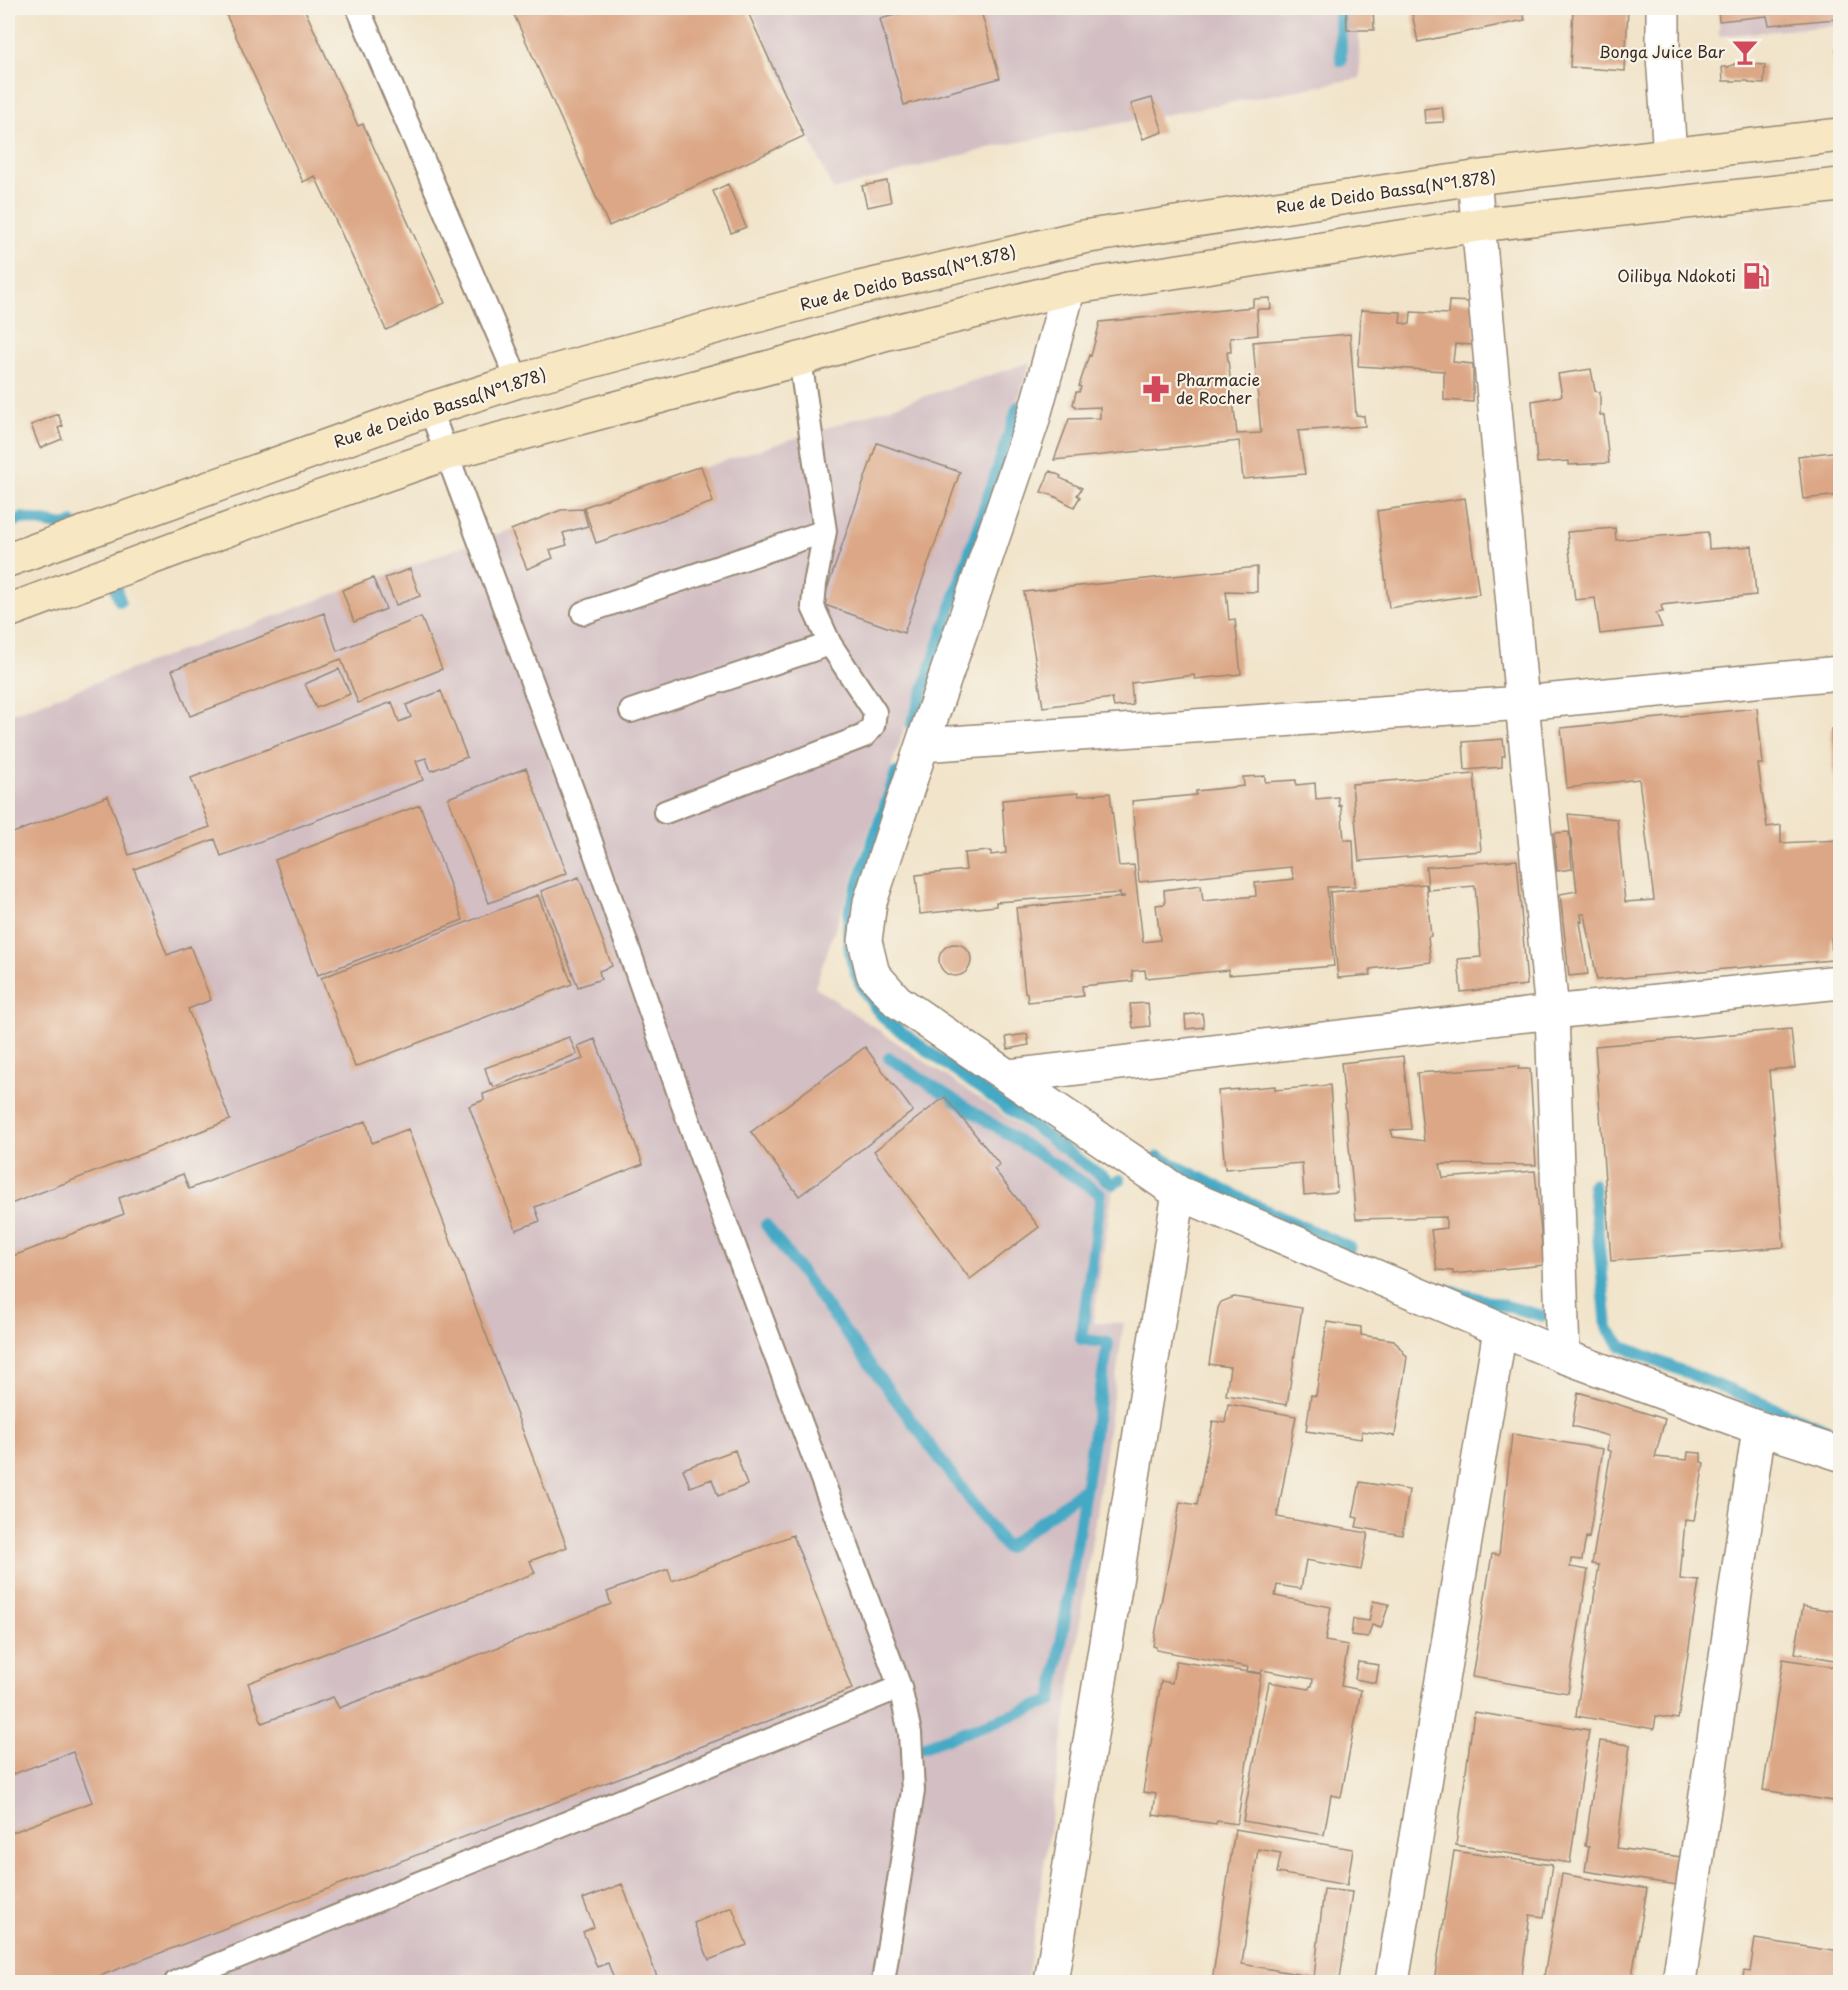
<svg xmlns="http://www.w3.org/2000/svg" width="1848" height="1990" font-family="'Playpen Sans',sans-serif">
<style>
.industrial{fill:#d2bec3}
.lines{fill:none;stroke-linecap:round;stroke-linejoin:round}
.stream{stroke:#45a9c5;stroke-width:12}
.building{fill:#dca786}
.service-casing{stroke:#968774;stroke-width:26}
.minor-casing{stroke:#968774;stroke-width:36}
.secondary-casing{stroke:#968774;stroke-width:36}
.service{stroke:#fff;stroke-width:22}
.minor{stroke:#fff;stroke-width:33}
.secondary{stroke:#f7e8c3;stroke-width:33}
.labels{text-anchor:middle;stroke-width:4.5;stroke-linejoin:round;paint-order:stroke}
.poi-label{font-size:16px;fill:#3b2a1e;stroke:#f7f3e8;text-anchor:end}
.street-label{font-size:16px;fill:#3b2a1e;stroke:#f7f3e8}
</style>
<rect width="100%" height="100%" fill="#f7f3e8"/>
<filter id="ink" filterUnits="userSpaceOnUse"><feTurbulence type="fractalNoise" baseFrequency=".0167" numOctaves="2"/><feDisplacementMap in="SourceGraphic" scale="12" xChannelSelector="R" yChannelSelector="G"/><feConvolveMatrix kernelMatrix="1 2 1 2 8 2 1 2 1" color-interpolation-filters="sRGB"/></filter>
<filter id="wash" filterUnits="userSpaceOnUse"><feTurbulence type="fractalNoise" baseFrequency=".008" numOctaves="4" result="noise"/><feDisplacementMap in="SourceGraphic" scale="24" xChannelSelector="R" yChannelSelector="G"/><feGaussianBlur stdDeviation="1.35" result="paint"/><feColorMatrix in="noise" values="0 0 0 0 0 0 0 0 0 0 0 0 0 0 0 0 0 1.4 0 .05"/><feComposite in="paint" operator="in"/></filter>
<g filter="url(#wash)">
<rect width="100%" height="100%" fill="#f1e4ca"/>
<path class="industrial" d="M751,8H1358L1360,78L989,148L833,190Z
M1719,8H1840V25L1719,36Z
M1031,362L815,987L1113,1189L1093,1322L1124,1323L1027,1982H8V715L488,537Z"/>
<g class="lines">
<path class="stream" d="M1340,8L1341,61
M8,524L22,518L64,526L72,523
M113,576L112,577L120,601
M912,725L1018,407
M896,773L850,908C843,952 858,992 889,1023L1113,1184L1120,1180
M889,1058L1101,1194L1081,1339L1108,1343L1052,1701L908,1752
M1146,1164L1159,1157L1254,1205L1350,1248
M1593,1184L1607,1327L1621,1346L1840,1435
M766,1225L1006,1548L1085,1488
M1443,1289L1543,1316"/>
</g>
<g id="blocks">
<path class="building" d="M223,8H304L358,126L363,124L445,303L386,330L315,176L303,182Z
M511,8H746L804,136L609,226Z
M921,8H980L1000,78L904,105L880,19Z
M1346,8H1373L1374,30H1347Z
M1411,8H1522L1525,20L1418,42Z
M1573,8H1628L1625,71L1570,67Z
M1718,8H1840V44L1836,19L1769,25L1767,16L1719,21Z
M1840,48V77H1839L1836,49Z
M1739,62L1740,63L1765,65L1764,84L1749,83L1748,81H1723L1722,67H1728Z
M1152,98L1163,132L1143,139L1131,104Z
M1442,107L1444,122L1425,123L1424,109Z
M887,181L891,202L867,207L862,186Z
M728,184L746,227L731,233L713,191Z
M1270,298L1271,309H1257L1258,335L1230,338L1231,352H1227L1237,434L1261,433L1253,342L1350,334L1356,415L1364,416L1365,426L1298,431L1305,474L1243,479L1239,441L1054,460L1069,419L1100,418V407L1077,408L1073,404L1076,392H1079L1081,387L1079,386L1089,355L1091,356L1100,322L1253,307V299Z
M1449,301L1474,302L1475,345L1455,344L1453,362L1473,364V402L1444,400V371L1358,366L1361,310L1401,312L1400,323L1410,324L1411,312L1448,314Z
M1591,369L1595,391L1600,392V415H1604L1609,463L1569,465V461L1537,463L1532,401L1562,396L1558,374Z
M58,414L63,426L58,428L62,439L40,448L31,425Z
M877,443L960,472L904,633L822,604Z
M1840,451V495L1803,499L1798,456Z
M701,466L713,502L596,543L584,507Z
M1050,471L1061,476L1060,478L1082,488L1077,495L1080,497L1074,507L1052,495L1041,492Z
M1465,498L1479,594L1389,608L1377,511Z
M583,509L588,526L563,533L567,545L550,550L553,558L527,569L511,530L561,510Z
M1615,528L1616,540L1708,532L1709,549L1752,546L1756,595L1661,605L1663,612L1656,613L1662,627L1600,634L1595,598L1575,600L1567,532Z
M1257,567V592L1226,591L1229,620L1235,619L1241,674L1195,679L1194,675L1131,683L1133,705L1114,707L1112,698L1043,707L1024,592Z
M410,569L420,596L396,605L385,578Z
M373,578L386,609L354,622L342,590Z
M324,613L337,651L421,617L442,669L358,703L341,659L190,716L172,670Z
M339,669L350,694L316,708L305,684Z
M441,691L467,757L431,771L426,758L416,761L423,780L221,856L215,839L134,869L167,955L190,946L211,1000L188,1009L230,1120L8,1205V835L108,796L129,855L210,827L191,778L392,702L399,722L411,717L406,705Z
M1757,708L1763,764H1758L1767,827L1781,825V843L1840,840V936L1831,938L1832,960L1597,980L1585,914H1581L1582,922L1580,921L1588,974L1569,976L1560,894L1577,891L1568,814L1617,819L1625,902L1654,900L1639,779L1567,788L1561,728Z
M1840,728V820L1838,821L1831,729Z
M1503,739L1505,756H1502V767L1465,770L1463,742Z
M526,768L567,873L489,903L448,798Z
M1474,774L1481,851L1359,861L1352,784Z
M1265,776V782L1296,780V785L1315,783L1316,799L1338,797L1339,806L1341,805L1344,840H1353L1355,886L1327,887L1334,966L1229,975V970L1146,978L1145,970L1132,971L1133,981L1082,986L1083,996L1028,1002L1027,993L1025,992L1016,908L1124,897V896H1120V893L996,902V906L920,914L916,875L966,870L964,853L991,851V855L1006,853L1002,800L1078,793L1079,796L1110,793L1119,866L1134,865L1143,942L1160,940L1156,905L1165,904L1164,890L1201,885L1203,901L1256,896L1255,883L1294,879L1291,867L1139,882L1132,801L1196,795V791L1244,786L1243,777Z
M420,805L463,920L318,975L275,860Z
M1569,832L1572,869L1557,871L1554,833Z
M1517,860L1527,985L1461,992L1458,959L1481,957L1475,886L1428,890L1426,867Z
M579,877L612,966L599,971L601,979L578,987L541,891Z
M1426,884L1431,936L1428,937L1431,962L1370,969L1371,975L1338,978L1330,892Z
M538,895L572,984L355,1067L321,978Z
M939 960a16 16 0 1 1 32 0a16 16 0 1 1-32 0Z
M1148,1003L1150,1026L1133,1028L1130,1004Z
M1202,1013L1204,1027L1186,1029L1185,1015Z
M1791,1029L1795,1068L1769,1070L1784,1247L1611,1261L1595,1046Z
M1027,1034L1029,1045L1008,1049L1006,1037Z
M569,1037L577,1054L494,1087L492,1083L490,1084L485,1068Z
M595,1039L643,1164L535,1207L540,1221L516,1230L469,1106L484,1100L483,1094L583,1059L578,1046Z
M865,1047L913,1111L799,1196L751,1132Z
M1403,1056L1411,1129L1391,1130L1393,1137L1424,1141L1417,1073L1519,1066L1518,1069H1530L1536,1165L1440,1164L1443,1178L1535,1171L1544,1265L1453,1274V1271L1437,1270L1431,1230L1446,1228V1217L1356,1219L1341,1063Z
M1330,1085L1337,1192L1304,1195L1302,1163L1225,1169L1218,1091L1275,1086V1090Z
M945,1097L1000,1165L994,1169L1039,1227L970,1279L874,1151Z
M366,1121L372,1143L408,1129L567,1547L530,1561L535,1573L248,1683L262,1723L333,1697L339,1708L611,1604L607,1592L668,1569L672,1581L793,1535L852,1689L84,1982H8V1834L92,1802L73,1752L8,1776V1258L124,1214L119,1198L183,1174L189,1189Z
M1234,1297L1302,1308L1287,1405L1226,1395L1230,1367L1209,1364L1218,1308L1221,1302Z
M1327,1322L1361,1327V1335L1394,1340L1407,1357L1395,1436L1362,1431L1361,1439L1306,1431L1311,1395L1316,1396Z
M1578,1392L1665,1419L1655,1457L1687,1460L1688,1452L1701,1453V1462L1704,1463L1694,1521L1685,1520L1680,1579L1699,1581L1678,1719L1656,1716L1654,1729L1576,1716L1599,1565L1592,1564L1611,1451L1607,1450L1609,1436L1572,1426Z
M1228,1404L1296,1416L1277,1517L1368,1533L1361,1570L1306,1560L1301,1589L1277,1585L1275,1596L1331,1607L1325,1641L1348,1645L1341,1686L1361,1690L1341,1797L1331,1795L1324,1835L1243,1821L1269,1682L1309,1689L1310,1686H1312L1313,1679L1262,1670L1261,1673L1247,1671L1248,1667L1156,1650V1647L1153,1646L1180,1502L1197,1505L1213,1421L1225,1423Z
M1512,1434L1603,1449L1589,1538L1586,1537L1582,1560L1571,1559L1570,1567L1588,1570L1568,1693L1472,1677L1492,1554L1499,1555Z
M735,1450L747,1485L718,1496L712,1479L690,1487L683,1469Z
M1360,1482L1409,1490L1402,1535L1356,1527L1358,1518L1353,1517Z
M1373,1601L1389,1604L1381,1628L1372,1625L1368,1637L1351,1635L1353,1619L1369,1621Z
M1803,1606L1840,1612V1661L1795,1653Z
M1783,1659L1840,1668V1802L1763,1790Z
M1176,1661L1261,1674L1237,1824L1217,1821L1216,1824L1153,1815L1156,1794L1143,1792L1161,1681L1172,1683Z
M1358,1662L1379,1665L1376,1683L1355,1679Z
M1474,1712L1589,1730L1570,1863L1456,1845Z
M1600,1741L1630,1745L1617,1848L1681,1857L1677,1885L1585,1871L1589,1847L1585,1846Z
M1235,1829L1353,1849L1347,1885L1277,1873L1281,1853L1258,1849L1242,1964L1314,1977L1324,1889L1352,1892L1340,1979L1335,1978V1982H1212Z
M1454,1851L1552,1865L1544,1917L1530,1915L1521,1982H1434Z
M1562,1874L1647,1889L1631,1982H1543Z
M622,1884L659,1982H615L608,1963L597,1967L583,1932L594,1927L583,1899Z
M732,1907L747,1945L709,1960L694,1923Z
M1755,1939L1840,1952V1982H1742L1744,1971L1750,1972Z"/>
</g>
</g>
<g filter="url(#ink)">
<use href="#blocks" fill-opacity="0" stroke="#968774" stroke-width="1.5"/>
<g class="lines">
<defs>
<path id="service" d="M358,8L518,381
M430,409L578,805L704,1165L900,1687L910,1733L913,1791L883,1982
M583,613L825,531
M631,711L830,644
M665,812L864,736L873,726L875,712L830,644L813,607L815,584L825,531L800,359
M176,1982L900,1687"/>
<path id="minor" d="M1663,8V56L1670,155
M1474,178L1522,703L1552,1012L1563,1356
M1069,288L1032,423L922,745L870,902L865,941L873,974L897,1001L1179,1193L1563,1356L1759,1428L1840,1454
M922,745L1522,703L1840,673
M1009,1076L1552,1012L1840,982
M1051,1982L1179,1193
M1392,1982L1500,1330
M1679,1982L1759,1428"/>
<path id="secondary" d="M8,560L430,409L518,381L855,289L1083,237L1474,178L1840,135
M8,611L237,526L448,453L800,359L884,334L1069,288L1478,225L1840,185"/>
</defs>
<use href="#service" class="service-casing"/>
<use href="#minor" class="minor-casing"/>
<use href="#secondary" class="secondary-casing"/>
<use href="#service" class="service"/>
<use href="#minor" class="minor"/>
<use href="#secondary" class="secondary"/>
</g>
</g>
<defs>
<symbol id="bar-bare" viewBox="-9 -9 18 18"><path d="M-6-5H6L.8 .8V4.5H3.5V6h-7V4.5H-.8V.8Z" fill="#d1495b" stroke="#f7f3e8" stroke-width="2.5" paint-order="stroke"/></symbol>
<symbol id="fuel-bare" viewBox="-9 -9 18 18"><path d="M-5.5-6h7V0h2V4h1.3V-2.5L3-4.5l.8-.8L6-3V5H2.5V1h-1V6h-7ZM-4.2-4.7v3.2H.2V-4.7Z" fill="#d1495b" stroke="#f7f3e8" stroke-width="2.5" paint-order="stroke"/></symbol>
<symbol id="pharmacy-bare" viewBox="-9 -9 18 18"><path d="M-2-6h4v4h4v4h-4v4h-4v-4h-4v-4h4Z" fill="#d1495b" stroke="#f7f3e8" stroke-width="2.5" paint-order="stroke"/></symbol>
</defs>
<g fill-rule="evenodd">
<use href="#bar-bare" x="1726" y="33" width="38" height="38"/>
<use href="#fuel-bare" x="1737" y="257" width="38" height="38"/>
<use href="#pharmacy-bare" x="1137" y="370" width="38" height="38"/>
</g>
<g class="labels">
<g class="poi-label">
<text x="1725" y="58">Bonga Juice Bar</text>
<text x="1736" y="282">Oilibya Ndokoti</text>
<text x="1176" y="386" text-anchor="start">Pharmacie<tspan x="1176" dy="18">de Rocher</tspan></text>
</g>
<g class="street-label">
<text transform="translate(1386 192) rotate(-8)" y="6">Rue de Deido Bassa(N°1.878)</text>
<text transform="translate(908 278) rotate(-14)" y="6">Rue de Deido Bassa(N°1.878)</text>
<text transform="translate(440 408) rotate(-18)" y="6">Rue de Deido Bassa(N°1.878)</text>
</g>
</g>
<rect width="1848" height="1990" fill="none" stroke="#f7f3e8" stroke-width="30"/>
</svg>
